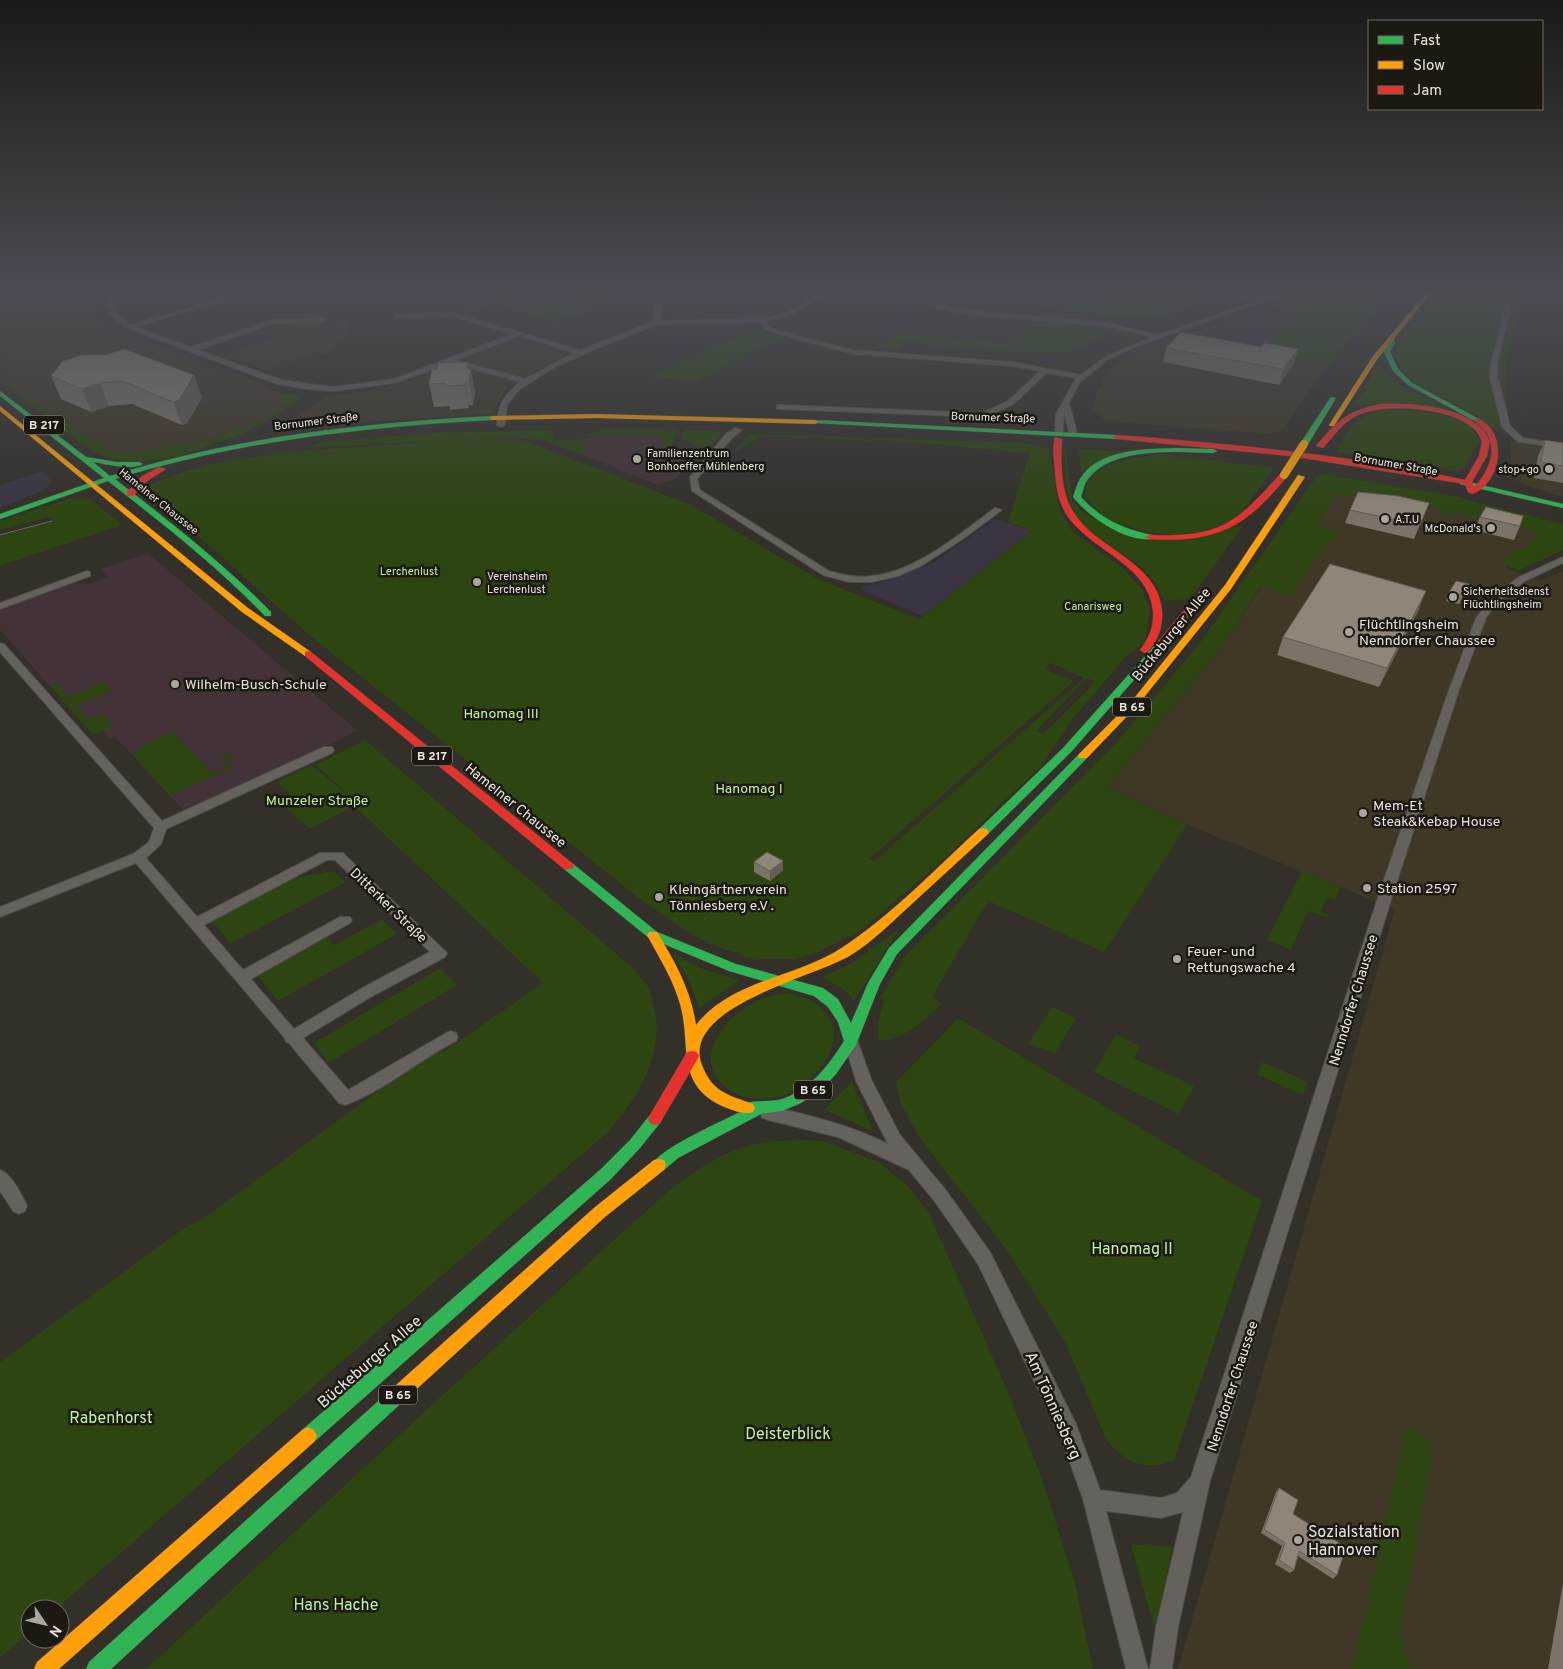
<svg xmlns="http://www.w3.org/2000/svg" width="1563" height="1669" font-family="Overpass,sans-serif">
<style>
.built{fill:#403827}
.industrial{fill:#3b3442}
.education{fill:#433238}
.green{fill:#2c4511;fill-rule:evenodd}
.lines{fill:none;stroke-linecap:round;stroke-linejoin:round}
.street-casing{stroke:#4f4c47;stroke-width:2}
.fast-casing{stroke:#4f4c47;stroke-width:1}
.slow-casing{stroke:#4f4c47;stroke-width:1}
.jam-casing{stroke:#4f4c47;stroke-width:1}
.street{fill:#65615c;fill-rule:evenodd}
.fast{fill:#30b455;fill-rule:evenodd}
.slow{fill:#ff9f0a;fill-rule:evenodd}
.jam{fill:#e5322d;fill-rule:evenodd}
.tram{stroke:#6e6b67;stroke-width:1}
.slow-bridge-casing{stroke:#4f4c47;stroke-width:9;stroke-linecap:butt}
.slow-bridge{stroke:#ff9f0a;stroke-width:8}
.wall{fill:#7b7268}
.shaded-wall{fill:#645d55}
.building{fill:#8f8579;stroke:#645d55}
.poi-dot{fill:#a9a59f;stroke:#1c1913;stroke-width:2}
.labels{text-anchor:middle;stroke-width:5;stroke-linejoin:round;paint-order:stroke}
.far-street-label{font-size:11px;fill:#e9e5de;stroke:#1c1913}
.far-poi-label{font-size:11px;fill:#e9e5de;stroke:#1c1913;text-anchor:start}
.far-park-label{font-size:11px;fill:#bff597;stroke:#1c1913}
.shield{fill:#1c1913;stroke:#aca8a1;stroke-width:1}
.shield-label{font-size:12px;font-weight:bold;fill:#e9e5de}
.poi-label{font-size:14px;fill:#e9e5de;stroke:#1c1913;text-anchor:start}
.street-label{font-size:14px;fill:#e9e5de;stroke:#1c1913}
.park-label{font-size:14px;fill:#bff597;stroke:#1c1913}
.near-park-label{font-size:16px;fill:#bff597;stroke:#1c1913}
.near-street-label{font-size:16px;fill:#e9e5de;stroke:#1c1913}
.near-poi-label{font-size:16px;fill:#e9e5de;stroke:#1c1913;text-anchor:start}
</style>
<rect width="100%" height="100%" fill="#332f29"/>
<path class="built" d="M62,290H92L94,315L107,326L262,384L282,394L285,405L257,422L209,439L161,450L132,454L115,452L99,444L12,388L0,377L1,297Z
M349,320L343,343H336L332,354L313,355L266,370L223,356L276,338L258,332L280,324Z
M1182,336L1262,351L1328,365L1281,431L1269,434L1106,421L1092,409L1098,389L1102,384V380L1109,370L1137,348Z
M512,339H523L573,355L536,370L508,387L491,414L336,424L290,431L283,427L326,397L368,391L416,379Z
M1511,441L1563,449V497L1525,485L1511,476Z
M1328,484L1514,520L1561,536L1505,567L1540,581L1563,571V1669H1178L1395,909L1187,825L1107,787L1222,647Z"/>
<path class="industrial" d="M42,471L51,479L52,483L46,489L0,508V485Z
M995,519L1032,531L923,616L865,592L861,587L877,584L933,563Z"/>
<path class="education" d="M1258,309L1294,316L1262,351L1182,336Z
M602,435H663L662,447L680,449L676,454L686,455L680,462L688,463L676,479L656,484L583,455L587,438Z
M148,553L358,731L185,812L115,737L109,739L103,731L93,735L0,630V609L70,583L89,584L108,577L101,569Z"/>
<path class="green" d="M588,290L622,293L591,307L590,310L555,322L494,304L467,314L452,310L500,293L525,299L518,304L528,307L543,302L553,304Z
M1118,290H1217L1250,299L1237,303L1215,295L1209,300L1159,318H1145C1124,316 1016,308 1005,297L1014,299L1021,295L1054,302L1060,298L1095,305Z
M1301,290H1395L1328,365L1262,351L1296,313L1268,306Z
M1439,290H1528C1518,304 1518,310 1515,326C1504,367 1501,388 1512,430H1496L1478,416L1411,382L1394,356L1401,338Z
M1038,321L1106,326L1145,336C1132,340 1124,337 1117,332L1109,330L1104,336L1065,354L1046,355L927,345L904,340L899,343L902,344L899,346L904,347L898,350L877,347L903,332L917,337L926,332L959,340L967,335L1001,344Z
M753,329L785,337L696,381L650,376Z
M1377,365C1387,371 1392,380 1402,386C1420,397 1441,403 1459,416L1373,404H1356Z
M0,377L12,388L99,444L115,452L132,454L209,439L257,422L285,405L282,394H305C284,409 263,424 240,435C231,440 220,440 211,444C176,460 130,469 93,452L0,382Z
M1391,409C1412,410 1455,413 1471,427C1474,430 1477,437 1480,440L1464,468L1458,471L1336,452C1353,423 1357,414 1391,409Z
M600,429L677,430L671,448L661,447L662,435H602L587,438L588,433L599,432Z
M550,430L554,432L553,440L587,439L583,455L542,440L514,437L310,447L324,442L432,433Z
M685,430H718L721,435L708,448L690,445L691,443L681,439Z
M750,434L1026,443L1049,448L1059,509L1073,532L1125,570L1143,591L1150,611L1145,641L1124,659L1071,721L1041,766L943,860L862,930L814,954L794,959H757L739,956L740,953C700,946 668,918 636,896L309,635L187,526L176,511L148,489V486C221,453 298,451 376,446C425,442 476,437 525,441L691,505L818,579L919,619L1032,531L1008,522L1030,453L919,443L762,436L738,450L735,449ZM1050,663L1084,678L874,861L869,859L1074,681L1044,669ZM1086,678L1094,681L1089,688L1044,733L1036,732Z
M1064,448H1066L1072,500L1086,515L1152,539L1243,526L1190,599L1164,601C1147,550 1086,548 1071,506C1065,489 1066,466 1064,448Z
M1079,449L1136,452L1101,460L1081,473Z
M1158,454L1274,468L1241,513L1226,523L1199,533L1174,535L1144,532L1104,518L1085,497C1086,492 1085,486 1088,482C1102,460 1135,458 1158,454Z
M1319,473L1453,496L1563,524V550L1518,571L1502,563C1504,560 1507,556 1510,554C1520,548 1532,546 1536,534L1529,529L1459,513L1450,515L1440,512L1441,509L1433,507L1335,494L1317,527L1339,532L1316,558L1290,595L1260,587L1222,647L1107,787L1187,825L1104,952L988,901L932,997L942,1003C923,1022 906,1039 878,1041V1023L884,1000L880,998L905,956L1116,743L1199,644Z
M89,498L122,525L0,566V536L53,521L48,517L0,530V521L69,499Z
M104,682L112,691L76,705L89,719L102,714L114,726L93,735L50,686L56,683L69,697Z
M173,732L212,773L229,765L221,757L229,753L232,757L227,760L234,766L170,796L133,755L138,751L137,748Z
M365,740L632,967C637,973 643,979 647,985C651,990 652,998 653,1004C667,1052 638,1098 607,1133L56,1609H30V1632L0,1658V1362L184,1228L204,1218L433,1051L443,1052L543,983L354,806L310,829L282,804L294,798L277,782L311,765L355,800L315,765Z
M333,871L346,882L230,944L211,919L289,879Z
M1302,871L1340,887L1335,900L1327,897L1321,911L1329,915L1328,918L1308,911L1291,950L1267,940Z
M382,919L397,934L278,1001L255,972L325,936L334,945Z
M900,928L854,1001L846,991L822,977L850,964Z
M672,953L705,970L740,980L699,1008L690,982Z
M440,968L457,985L329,1063L314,1043Z
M787,993C892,1013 797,1133 730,1090C688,1063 723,1018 755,1002C765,996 776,995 787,993Z
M1052,1007L1076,1018L1055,1053L1028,1044Z
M958,1018L1262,1201L1174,1460C1148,1473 1122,1462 1106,1439L1064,1340L1006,1249L919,1137L901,1104L896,1082Z
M1116,1034L1140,1046L1134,1058L1194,1086L1179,1114L1094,1072Z
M1262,1062L1308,1082L1303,1095L1257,1075Z
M852,1082L873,1131L824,1110Z
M799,1140L823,1141L879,1162L907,1185L929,1213L1011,1399L1042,1479L1075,1583L1093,1669H146L447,1391L667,1192C694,1171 726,1149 760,1143C773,1140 787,1141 799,1140Z
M1407,1426L1434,1444L1400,1631L1411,1669H1352Z
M1131,1544L1172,1547L1156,1634Z"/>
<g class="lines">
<defs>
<path id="street" d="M23,290L20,292L0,295V291Z
M105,290H111C111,306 116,316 130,325L224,298V300L135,327L191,347L271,320L326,318L324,321L272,324L198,350L282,380L333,387L394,379L512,334L450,316L393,318L395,315L450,312L580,350L652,322L660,290H666L659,321L768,318L786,313L827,290H835L790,315L766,322L770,327L779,331L853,350L1012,362L1081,375L1105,357L1152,337L1104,326L965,314L934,307L937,305L992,313L1104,322L1158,335L1256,301L1221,290C1235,290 1247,297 1261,298C1272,299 1284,290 1296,290L1135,347L1109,359L1079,383L1069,403L1077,432L1073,434L1069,432L1064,413L1063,432L1059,434L1055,432L1056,414L1076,378L1046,373L1014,404L984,417L777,409V405H780L983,413L1008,401L1040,371L1012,366L853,354L775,333L766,329L760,322L656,325L600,347L555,367L520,389L507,405L505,425L501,427L497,425C497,406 505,393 520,382L450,363L395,383L333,391L307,389L277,384L127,328C112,319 105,308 105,290ZM519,336L574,353L525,379L456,360Z
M1505,302L1511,308L1497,363L1498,378L1510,426L1523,438L1563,444V448L1518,442L1502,427L1490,378L1491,363L1504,315L1505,308L1502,304Z
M735,428L742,430L732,438L697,479L700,490L829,571C843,575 856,578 871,576C914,573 961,533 995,508L1002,510L963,539L921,566L898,576L872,582H849L823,575L692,491L690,477L726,434Z
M1563,557V563L1525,581L1497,602L1486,618L1459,690L1392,897L1210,1481L1178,1627L1172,1669H1150L1156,1627L1183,1512L1161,1518L1106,1511L1148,1669H1126L1083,1499L1060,1435L978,1264L936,1203L909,1170L838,1137L768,1120L762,1118L760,1113L762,1108L768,1106C809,1115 850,1125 888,1144L856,1081L844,1041L846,1037L851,1035L856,1037L872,1081L900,1135L948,1193L990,1252L1076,1424L1100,1490L1161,1498L1177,1493L1191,1477L1378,897L1449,690L1476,618L1491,598L1519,577Z
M87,571L90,572V576L0,609V603Z
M0,643L4,644L162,821L324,747H332L334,750L332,753L166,829L161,844L146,858L197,917L320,853H343L447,953L445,957L374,995L303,1038L348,1090L446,1033L451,1031L456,1033L458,1037L456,1041C418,1060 386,1090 345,1105L339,1103L289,1043L286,1042L284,1037L136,863L0,917V907L133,854L149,842L154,828L0,652ZM327,860H335L430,952L364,987L294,1029L251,979L350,923L352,920L350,917H340L243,970L204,925Z
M0,1170C12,1174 22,1195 27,1206L25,1211L19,1214L13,1211L0,1191Z"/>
<path id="fast" d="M1391,336L1394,338L1395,343L1390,352L1398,369L1412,383L1479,419V421H1475L1408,385L1393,371L1384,352L1389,343L1388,338Z
M0,391L86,457L117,462H139L143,464C132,471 106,464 93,462L110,476C235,437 362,423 492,416L495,418L492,420C364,427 238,441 115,479C169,521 223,563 271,612V616H265C217,566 163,524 108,481L0,519V514L104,478L0,396Z
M1331,397L1336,398L1307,446H1301L1300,444Z
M815,420L1117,435L1121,437L1117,439L813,423L812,422Z
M1176,448L1213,449L1217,451L1213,453C1176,452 1113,446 1088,479C1084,484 1083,491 1081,497C1101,519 1123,529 1152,535V539C1125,542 1089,517 1073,497C1075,491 1077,484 1080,479C1098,449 1145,449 1176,448Z
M1460,480L1563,504V508L1460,484Z
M1158,644L1161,645V649L1071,752L987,835H979L977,832L979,829L1063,748L1155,645Z
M1083,753L1087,754L1088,756L1087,758L897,954L880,984L856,1045L836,1074L826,1085L801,1103L782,1111L761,1114L678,1158L664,1170L659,1171L654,1170L652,1165C660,1148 723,1121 742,1111L741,1108L743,1104C754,1100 767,1102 778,1100C808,1093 829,1065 844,1041L838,1022L828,1007L814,996L729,971L649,938L564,869L562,866L564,863H572L657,932L736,964L823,988L838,999L851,1023L868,983L889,948L1079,754Z
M655,1113L660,1115L662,1119L660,1123L640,1148L611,1179L314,1442L308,1445L302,1442L299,1436L302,1430L601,1169L630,1140L650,1115Z
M402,1382L408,1385L411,1391L408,1397L111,1669H86L89,1662L396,1385Z"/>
<path id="slow" d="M1429,290H1434L1378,358L1334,426H1330L1329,425L1373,356Z
M0,406L248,608L311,652V656H305L242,612L0,411Z
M596,414L815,420L818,422L815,424L596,418L492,420L489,418L492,416Z
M1298,475L1305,477L1231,589L1137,706L1087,758H1079L1078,756L1079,754L1131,702L1225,585Z
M983,828L987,829L989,832L987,835C963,857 939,879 915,901C894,920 875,940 851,955C818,976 679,1007 702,1065C712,1092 728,1095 753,1104L755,1108L753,1112C745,1115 735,1111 727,1108C674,1087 692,1046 680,1004C673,979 659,957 647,935L649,932H657C675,962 691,990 696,1025C732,979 797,978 843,947C893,914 935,869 979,829Z
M659,1159L664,1160L666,1165L664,1170L605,1217L408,1397L402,1400L396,1397L393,1391L396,1385L595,1207L654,1160Z
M308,1427L314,1430L317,1436L314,1442L59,1669H34L37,1662L302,1430Z"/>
<path id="jam" d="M1382,404C1411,403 1459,406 1481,428C1485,431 1487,437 1490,441L1487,456L1472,482L1474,487C1487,474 1498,452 1487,434C1484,428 1478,425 1474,420L1477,418C1509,431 1502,483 1472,494L1468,492L1465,484L1290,456L1117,439L1113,437L1117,435C1233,444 1351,455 1465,480L1479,456L1482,441C1480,438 1479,434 1476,431C1455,407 1383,402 1356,416C1342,423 1333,437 1323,448L1316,446C1338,420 1348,410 1382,404Z
M1055,437L1062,439C1061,464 1060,492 1074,513C1097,550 1157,561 1162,610C1163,626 1159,639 1148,652L1145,653L1140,650C1149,638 1154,627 1153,611C1149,565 1094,552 1069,518C1059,505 1056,488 1055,471C1054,461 1052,447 1055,437Z
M159,467L166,469L147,481L133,496H127V492L141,477Z
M1281,473L1288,475C1246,528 1216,543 1149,539L1145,537L1149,535C1219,538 1236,524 1281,473Z
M1204,589L1208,592L1207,594L1161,649H1155V645L1201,590Z
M308,651L311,652L572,863L574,866L572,869H564L305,656V652Z
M692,1051L697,1052L699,1056L697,1060L660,1123L655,1125L650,1123L648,1119L650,1115L687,1052Z"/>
</defs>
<use href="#street" class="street-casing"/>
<use href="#fast" class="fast-casing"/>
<use href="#slow" class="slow-casing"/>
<use href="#jam" class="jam-casing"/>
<use href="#street" class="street"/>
<use href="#fast" class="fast"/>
<use href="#slow" class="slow"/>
<use href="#jam" class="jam"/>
<path class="tram" d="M0,535L52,521"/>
<defs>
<path id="slow-bridge" d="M1284,475L1304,444"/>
</defs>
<use href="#slow-bridge" class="slow-bridge-casing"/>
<use href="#slow-bridge" class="slow-bridge"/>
</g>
<path class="wall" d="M1261,347L1294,364L1279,385L1163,362L1166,348Z
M469,369L475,392L473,405H469V408L450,410V406L434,407L429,384Z
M194,375L202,398L187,423L182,425L132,404L109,406L91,412L61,399L51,376Z
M1545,440L1563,443V483L1534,478L1538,456Z
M1429,503L1414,539L1345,523L1350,510Z
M1480,517L1520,526L1514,540L1474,530Z
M1450,591L1465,593L1459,604L1446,601Z
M1419,609L1379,687L1277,655L1283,637Z
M783,861V870L770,881L754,872V862Z
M1279,1488L1293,1514L1337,1575L1333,1579L1298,1556L1294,1570L1290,1573L1275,1564L1282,1546L1261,1533L1276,1492Z
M1563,1583V1669H1548Z"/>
<path class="shaded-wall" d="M1298,349L1294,364L1279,385L1283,369Z
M468,362L470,375L471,369L475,392L473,405L467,369Z
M194,375L202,398L187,423L182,425L173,402Z
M465,382L469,405V408L464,385Z
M100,383L109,406L91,412L82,389Z
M1426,591L1419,609L1379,687L1387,668Z
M783,861V870L770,881V871Z"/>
<path class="building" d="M1181,332L1261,347L1264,343L1298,349L1283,369L1166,348Z
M124,349L194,375L179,400L173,402L123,381L100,383L82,389L51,376L63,361L82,355H105Z
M468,362L467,369H471L469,382H465L464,385L446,386V383L429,384L432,369H437L438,363Z
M1545,440L1563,443V466L1541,462Z
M1358,492L1398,496L1429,503L1420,525L1350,510Z
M1486,507L1523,516L1520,526L1480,517Z
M1330,564L1426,591L1387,668L1283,637Z
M1456,581L1469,584L1463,595L1450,591Z
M767,852L783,861L770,871L754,862Z
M1279,1488L1298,1500L1293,1514L1346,1547L1337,1575L1299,1551L1294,1570L1279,1560L1285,1543L1264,1529Z"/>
<linearGradient id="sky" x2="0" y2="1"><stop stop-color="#1c1a17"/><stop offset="0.55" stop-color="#4a4d54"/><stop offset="1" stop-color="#4a4d54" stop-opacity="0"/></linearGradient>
<rect width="1563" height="524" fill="url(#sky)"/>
<g class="poi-dot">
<circle cx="637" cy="459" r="5"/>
<circle cx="1549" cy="469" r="5"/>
<circle cx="1385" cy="519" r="5"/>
<circle cx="1491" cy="528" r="5"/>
<circle cx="477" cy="582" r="5"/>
<circle cx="1453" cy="597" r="5"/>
<circle cx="1349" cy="632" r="5"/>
<circle cx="175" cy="684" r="5"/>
<circle cx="1363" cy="813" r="5"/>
<circle cx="1367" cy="888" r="5"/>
<circle cx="659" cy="897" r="5"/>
<circle cx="1177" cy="959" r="5"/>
<circle cx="1298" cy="1540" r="5"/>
</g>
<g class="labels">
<g class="far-street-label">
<text transform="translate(993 417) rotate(2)" y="4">Bornumer Straße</text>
<text transform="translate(316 421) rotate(-7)" y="4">Bornumer Straße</text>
<text transform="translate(1396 464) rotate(10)" y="4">Bornumer Straße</text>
<text transform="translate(159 501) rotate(39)" y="4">Hamelner Chaussee</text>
</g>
<g class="far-poi-label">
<text x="647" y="457">Familienzentrum<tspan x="647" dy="13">Bonhoeffer Mühlenberg</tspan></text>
<text x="1539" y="473" text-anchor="end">stop+go</text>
<text x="1395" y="523">A.T.U</text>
<text x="1481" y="532" text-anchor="end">McDonald's</text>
<text x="487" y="580">Vereinsheim<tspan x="487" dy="13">Lerchenlust</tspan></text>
<text x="1463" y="595">Sicherheitsdienst<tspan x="1463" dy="13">Flüchtlingsheim</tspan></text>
</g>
<g class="far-park-label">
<text x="409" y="575">Lerchenlust</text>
<text x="1093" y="610">Canarisweg</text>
</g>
<g class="shield">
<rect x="24" y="415.5" width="40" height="19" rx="4"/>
<rect x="1113" y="697.5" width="38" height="19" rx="4"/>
<rect x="412" y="746.5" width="40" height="19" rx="4"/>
<rect x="794" y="1080.5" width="38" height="19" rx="4"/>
<rect x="379" y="1385.5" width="38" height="19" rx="4"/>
</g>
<g class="shield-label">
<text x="44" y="429">B 217</text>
<text x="1132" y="711">B 65</text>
<text x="432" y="760">B 217</text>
<text x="813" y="1094">B 65</text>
<text x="398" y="1399">B 65</text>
</g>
<g class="poi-label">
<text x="1359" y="629">Flüchtlingsheim<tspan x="1359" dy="16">Nenndorfer Chaussee</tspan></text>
<text x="185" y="689">Wilhelm-Busch-Schule</text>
<text x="1373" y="810">Mem-Et<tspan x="1373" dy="16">Steak&amp;Kebap House</tspan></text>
<text x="1377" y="893">Station 2597</text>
<text x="669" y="894">Kleingärtnerverein<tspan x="669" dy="16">Tönniesberg e.V .</tspan></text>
<text x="1187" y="956">Feuer- und<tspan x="1187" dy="16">Rettungswache 4</tspan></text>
</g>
<g class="street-label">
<text transform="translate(1171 634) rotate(-51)" y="5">Bückeburger Allee</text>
<text transform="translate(516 805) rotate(39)" y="5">Hamelner Chaussee</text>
<text transform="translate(389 905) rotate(44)" y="5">Ditterker Straße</text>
<text transform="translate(1353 1000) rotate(-73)" y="5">Nenndorfer Chaussee</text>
<text transform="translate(1232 1386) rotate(-72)" y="5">Nenndorfer Chaussee</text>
</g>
<g class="park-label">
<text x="501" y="718">Hanomag III</text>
<text x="749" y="793">Hanomag I</text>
<text x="317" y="805">Munzeler Straße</text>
</g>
<g class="near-park-label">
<text x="1132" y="1254">Hanomag II</text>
<text x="111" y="1423">Rabenhorst</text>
<text x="788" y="1439">Deisterblick</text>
<text x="336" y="1610">Hans Hache</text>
</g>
<g class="near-street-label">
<text transform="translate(369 1361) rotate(-41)" y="6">Bückeburger Allee</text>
<text transform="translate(1054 1405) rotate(66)" y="6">Am Tönniesberg</text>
</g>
<g class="near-poi-label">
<text x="1308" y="1537">Sozialstation<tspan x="1308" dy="18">Hannover</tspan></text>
</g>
</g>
<rect x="1368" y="20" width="175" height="90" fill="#1c1913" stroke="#6e6b64"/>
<rect x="1378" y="36" width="25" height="8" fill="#30b455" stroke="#6e6b64"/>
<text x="1413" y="45" font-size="15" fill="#e9e5de">Fast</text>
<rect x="1378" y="61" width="25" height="8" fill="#ff9f0a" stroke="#6e6b64"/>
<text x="1413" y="70" font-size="15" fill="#e9e5de">Slow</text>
<rect x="1378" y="86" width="25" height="8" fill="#e5322d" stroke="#6e6b64"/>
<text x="1413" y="95" font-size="15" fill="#e9e5de">Jam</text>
<g transform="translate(45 1624) rotate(125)"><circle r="24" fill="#1c1913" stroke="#6e6b64"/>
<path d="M0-4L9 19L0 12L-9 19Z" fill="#a9a59f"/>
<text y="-8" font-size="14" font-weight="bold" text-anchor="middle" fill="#e9e5de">N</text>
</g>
</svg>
